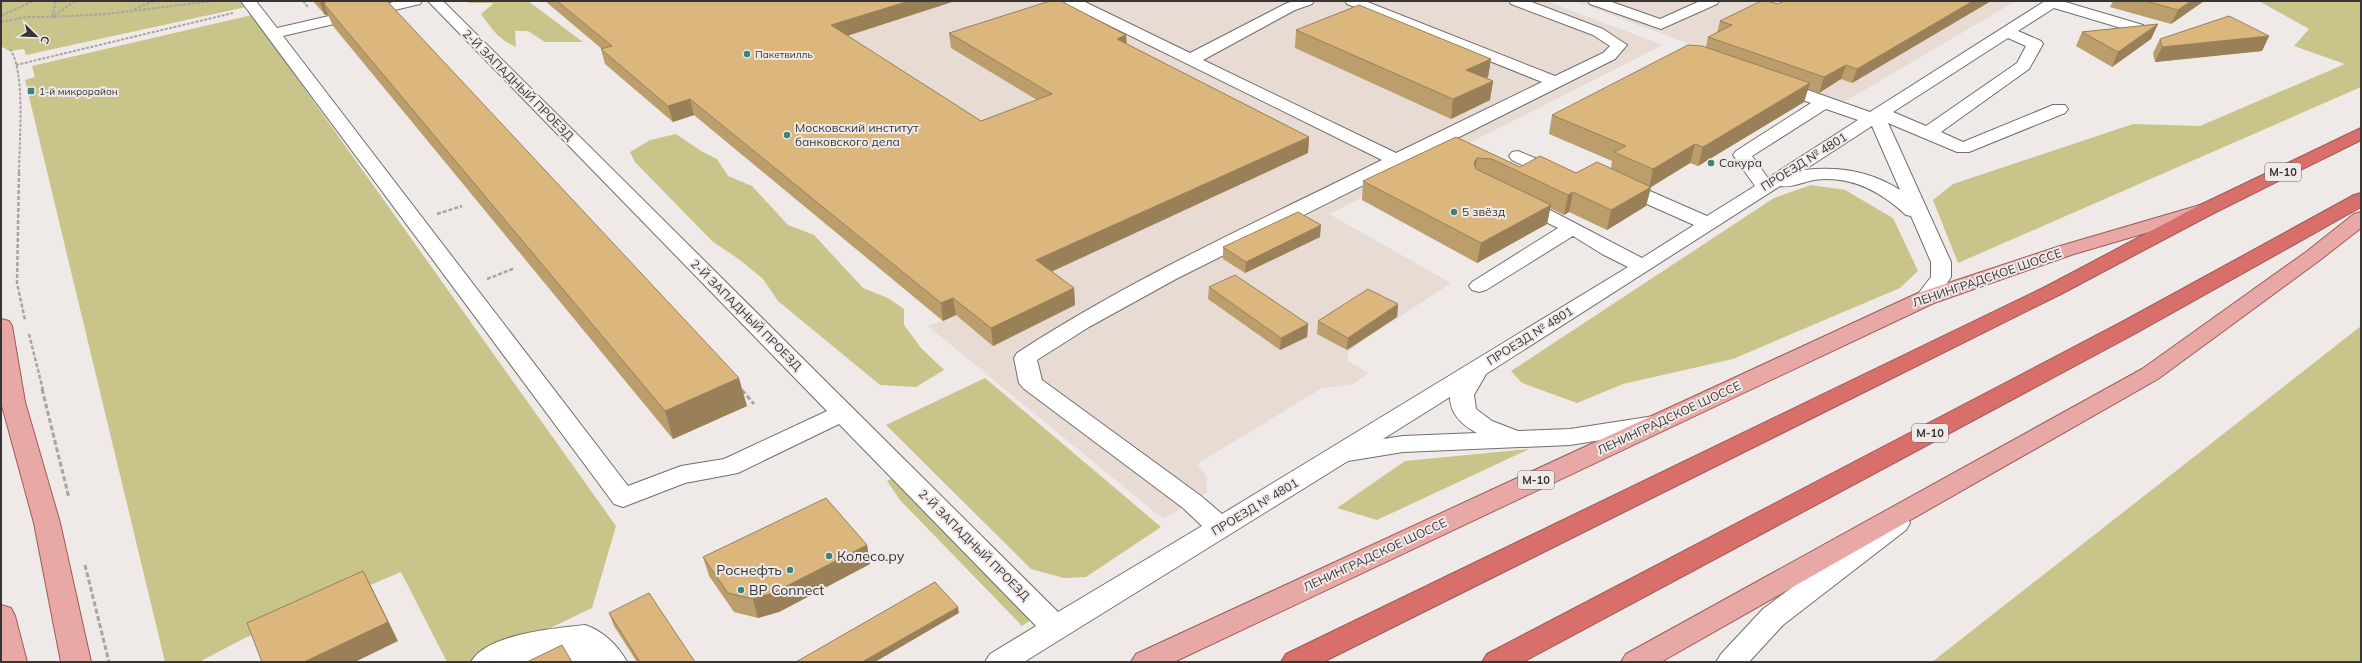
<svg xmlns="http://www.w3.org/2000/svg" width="2362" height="663" font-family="Mulish,sans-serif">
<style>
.built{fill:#e7dbd4}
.green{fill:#c8c48a}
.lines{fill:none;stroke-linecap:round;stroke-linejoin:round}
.minor-casing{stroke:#716e6b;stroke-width:2}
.major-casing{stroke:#9f5b57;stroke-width:2}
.highway-casing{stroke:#9f5b57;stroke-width:2}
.path-far2{stroke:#a9a5a3;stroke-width:2;stroke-dasharray:3 1.5;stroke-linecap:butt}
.path-far1{stroke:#a9a5a3;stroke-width:2.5;stroke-dasharray:4 2;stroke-linecap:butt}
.path{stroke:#a9a5a3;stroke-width:3;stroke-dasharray:5 2.5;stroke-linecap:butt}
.minor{fill:#fff;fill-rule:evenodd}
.major{fill:#e8a9a6;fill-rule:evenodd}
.highway{fill:#d86f6a;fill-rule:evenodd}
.wall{fill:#bc9d6c}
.shaded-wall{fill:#998058}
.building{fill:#dbb77e;stroke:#998058}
.poi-dot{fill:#3c837b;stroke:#efeae8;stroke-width:1.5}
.labels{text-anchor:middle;stroke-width:4;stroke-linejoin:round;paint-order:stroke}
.far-poi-label{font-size:10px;fill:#363534;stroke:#efeae8;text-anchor:start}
.shield{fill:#efeae8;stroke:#6e6b6a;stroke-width:1}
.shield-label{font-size:11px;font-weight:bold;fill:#363534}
.street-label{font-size:12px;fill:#363534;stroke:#efeae8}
.poi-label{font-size:12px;fill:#363534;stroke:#efeae8;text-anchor:start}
.near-poi-label{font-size:14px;fill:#363534;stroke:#efeae8;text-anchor:start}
</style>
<rect width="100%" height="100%" fill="#efeae8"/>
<path class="built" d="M545,1H1546L1663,45L1329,214L1451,283L1348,351V361L1369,373L1351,385L1322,388L1197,464L1207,477V493L1163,519L928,326L943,320L660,86L615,60Z
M1574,1H2016L1844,102Z"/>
<path class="green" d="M1,1H241L246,7L26,55L24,49L9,51L1,46Z
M472,1H528L583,42H545L528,31H515L516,47C499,40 491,28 481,14L494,3H467Z
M2259,1H2361V87L1958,263L1933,200L1953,184L2133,124L2200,126L2345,64L2294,46L2309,29Z
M252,15L616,526L592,608L479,662H447L401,572L245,638L199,662H165L25,80L35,77L32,66Z
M676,134L701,151L717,159L728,176L752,186L788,225L814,235L863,288L888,298L904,309V325L921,348L944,370L916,387L880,385L778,301L763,279L740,260L712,241L635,162L630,152L650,140Z
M1811,185L1845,190L1893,218L1918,271L1900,288L1733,359L1623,384L1577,403L1522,383L1511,371L1774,198Z
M2361,326V662H1932Z
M985,378L1161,527L1086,577L1064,578L1031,569L886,425Z
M1529,449L1377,520L1337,508L1405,461Z
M902,473L1044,611L1022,626L900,500L887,481Z"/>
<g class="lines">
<defs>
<path id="minor" d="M241,1H256L277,28L329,16L334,18L337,21L334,24L283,36L628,486L681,466L724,459L827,411L428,1H443L1058,612L1202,526L1183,508L1023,388L1019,383L1014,358L1017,353C1132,278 1259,221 1382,160L1066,4L1064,1H1083L1190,53L1285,4L1293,1H1314L1312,4L1295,10L1203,60L1396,153L1542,82L1347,4L1345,1H1365L1555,76L1603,53L1610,46L1593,35L1511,4L1509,1H1529L1603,29L1627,45L1615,59L1176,279L1089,327L1037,360L1042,380L1201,496L1222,514L1628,267L1602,254L1573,236L1486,290L1479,292L1472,290L1469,286L1472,282L1558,228L1515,207L1512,203L1515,199L1522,197L1529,199L1642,258L1694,225L1613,189L1611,185L1613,181H1627L1707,216L1755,186L1733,155L1736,151L1811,103L1773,90L1771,86L1773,82H1785L1870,112L2045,1H2062L2143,25L2146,28L2138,33L2054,8L2018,31L2041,41L2043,44L2029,69L1941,132L1963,142L2053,105H2065L2068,109L2065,113L1969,152H1957L1888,123L1951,262V277L1934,303L1926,304L1918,303L1915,298L1931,277V262L1911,216L1906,215C1880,191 1850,175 1814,180C1804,182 1790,188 1780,186L1486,374L1474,395L1476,409L1492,421L1518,431L1570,429L1654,416L1663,418L1666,424L1663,430L1570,445L1403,452L1348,461L1024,662H985L990,654L1036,626L839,424L738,473L685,483L623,507L614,504ZM2008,38L2026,46L2017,63L1926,126L1893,112ZM1826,109L1858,120L1768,178L1752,156ZM1872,126L1900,190C1871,171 1838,166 1804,170ZM1450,397C1450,414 1462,425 1477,433L1403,436L1383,439Z
M397,1H422L420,4L382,13L375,9L377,6Z
M1588,1H1609L1660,19L1700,1H1719L1717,4L1661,29L1590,4Z
M1518,151L1564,170L1566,174L1564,178H1550L1512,160L1509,156L1512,152Z
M1897,514L1906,516L1910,523L1906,530L1783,625L1749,662H1716L1721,654L1763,609L1888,516Z
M585,625C603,631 618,645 627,662H471C486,634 556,628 585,625Z"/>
<path id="major" d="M2200,205L2207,207L2210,211L2207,215L2074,254L1934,303L1174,662H1131L1136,654L1918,293L2060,246Z
M2361,212V228L2320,260L2158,379L1661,662H1621L1626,654L2142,369L2306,252L2354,214Z
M1,319L9,321L12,326L25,402L60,523L91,662H61L34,523L1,402Z
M1,605L11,608L15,616L27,662H1Z"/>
<path id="highway" d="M2361,128V140L2212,214L2061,294L1323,662H1281L1286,654L2047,286L2198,206Z
M2361,193V207L2138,332L1523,662H1482L1487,654L2122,322L2354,195Z"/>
</defs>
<use href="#minor" class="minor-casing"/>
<use href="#major" class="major-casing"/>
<use href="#highway" class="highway-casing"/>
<path class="path-far2" d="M56,1L52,17L106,14L214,1
M303,1L308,7
M134,9L154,1
M1,16L33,1
M1,22L27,17H52L75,1
M10,49C26,72 19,143 19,173
M16,65L233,13"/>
<path class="path-far1" d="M19,172L17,283L25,320
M437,214L462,206
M487,279L515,268
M29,334L43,390"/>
<path class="path" d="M42,389L69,498
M742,390L754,404
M85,565L109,662"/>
<use href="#minor" class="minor"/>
<use href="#major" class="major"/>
<use href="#highway" class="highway"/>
</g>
<path class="wall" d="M313,1H387L747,406L673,439L333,26L328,15H325Z
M545,1H955L847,36L981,121L1037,100L951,48L949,33L1126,35L1127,44L1309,137L1308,153L1051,271L1074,288L1075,305L993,346L956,315L943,321L694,115L673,122L605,64L601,49H602Z
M1991,1L1852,83L1841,79L1819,93L1808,89L1804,102L1698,166L1690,163L1651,187L1646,206L1607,230L1569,212L1564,215L1550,208L1547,224L1477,263L1362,200L1363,181L1456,137L1520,167L1576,173L1611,168L1612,161L1549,134L1552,115L1706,47L1708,37L1717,33L1720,21L1778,4Z
M2113,1H2204L2171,24L2110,7Z
M2158,24L2151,39L2112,67L2076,46L2082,32Z
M1296,30L1491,59L1488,77L1486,78L1493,81L1490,100L1451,119L1295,48Z
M2269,36L2262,51L2155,62L2153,53L2160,39Z
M1320,237L1245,273L1223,259V247Z
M1209,287L1308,324L1307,337L1280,350L1208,299Z
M1398,304L1397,317L1347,350L1317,334L1318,321Z
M867,545L870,564L779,612L758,618L734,612L709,576L703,557Z
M609,613L695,662H637L614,626Z"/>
<path class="shaded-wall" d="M319,1H324L326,6L324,4L328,15H325Z
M909,1H955L834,40L831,25Z
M1973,1H1991L1852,83L1857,69Z
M2191,1H2204L2171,24L2178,10Z
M2158,24L2151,39L2112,67L2118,52Z
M1126,35L1127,50L1117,39Z
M2269,36L2262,51L2155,62L2162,47Z
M1491,59L1488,77L1464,88L1466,70Z
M1846,65L1841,79L1819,93L1824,77Z
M1493,81L1490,100L1451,119L1453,99Z
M1810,83L1804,102L1698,166L1703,147Z
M690,99L694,115L673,122L668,106Z
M1309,137L1308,153L1038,278L1036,260Z
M1695,144L1690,163L1651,187L1646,206L1607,230L1611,210L1649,188L1653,169Z
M1477,158L1474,178V163Z
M1573,192L1569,212L1564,215L1568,195Z
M1551,205L1547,224L1477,263L1481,243Z
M1321,225L1320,237L1245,273L1246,262Z
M1074,288L1075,305L993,346L991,328Z
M953,298L956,315L943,321L941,303Z
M1398,304L1397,317L1347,350L1348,338Z
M1308,324L1307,337L1280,350L1281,338Z
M739,378L747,406L673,439L665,411Z
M867,545L870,564L779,612L758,618L753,599Z
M363,571L373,590L398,641L355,662H304Z
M958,607L959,613L875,662H862Z"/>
<path class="building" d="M326,1H387L739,378L665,411L324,4Z
M557,1H909L831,25L981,121L1052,94L949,33L1050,1H1061L1126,35L1117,39L1309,137L1036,260L1074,288L991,328L953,298L941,303L690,99L668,106L601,49L612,46Z
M1761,1H1767L1778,4L1784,1H1973L1857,69L1846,65L1824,77L1708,37L1732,25L1720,21Z
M2146,1H2191L2178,10Z
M1359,5L1491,59L1466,70L1493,81L1453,99L1296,30Z
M2229,16L2269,36L2162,47L2160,39Z
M2158,24L2118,52L2082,32Z
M1688,45L1702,46L1810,83L1703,147L1695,144L1653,169L1614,152L1626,146L1552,115Z
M1456,137L1520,167L1540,156L1576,173L1597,162L1651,187L1611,210L1573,192L1568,195L1492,159L1477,158L1474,163L1476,169L1551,205L1481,243L1363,181Z
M1298,212L1321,225L1246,262L1223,247Z
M1235,275L1308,324L1281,338L1209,287Z
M1368,289L1398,304L1348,338L1318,321Z
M826,498L867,545L773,593L753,599L728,593L703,557Z
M363,571L388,622L304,662H262L247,623Z
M935,582L958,607L862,662H796Z
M649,593L695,662H640L609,613Z
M562,645L572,662H527Z"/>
<g class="poi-dot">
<circle cx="747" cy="54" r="4"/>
<rect x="27" y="87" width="8" height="8" rx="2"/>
<circle cx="787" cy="135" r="4"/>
<circle cx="1711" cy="163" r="4"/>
<circle cx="1454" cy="212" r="4"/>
<circle cx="829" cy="556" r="4"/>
<circle cx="790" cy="570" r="4"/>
<circle cx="741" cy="590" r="4"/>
</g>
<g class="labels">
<g class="far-poi-label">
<text x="755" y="58">Пакетвилль</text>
<text x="39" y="95">1-й микрорайон</text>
</g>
<g class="shield">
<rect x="2265" y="163" width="36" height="18" rx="3"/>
<rect x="1912" y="424" width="36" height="18" rx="3"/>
<rect x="1518" y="471" width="36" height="18" rx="3"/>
</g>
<g class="shield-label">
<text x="2283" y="176">М-10</text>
<text x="1930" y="437">М-10</text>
<text x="1536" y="484">М-10</text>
</g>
<g class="street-label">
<text transform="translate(518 85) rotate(45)" y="4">2-Й ЗАПАДНЫЙ ПРОЕЗД</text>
<text transform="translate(1804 162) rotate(-32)" y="4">ПРОЕЗД № 4801</text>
<text transform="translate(1987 278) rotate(-19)" y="4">ЛЕНИНГРАДСКОЕ ШОССЕ</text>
<text transform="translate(746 315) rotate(45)" y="4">2-Й ЗАПАДНЫЙ ПРОЕЗД</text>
<text transform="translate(1530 336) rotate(-32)" y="4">ПРОЕЗД № 4801</text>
<text transform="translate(1669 418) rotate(-25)" y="4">ЛЕНИНГРАДСКОЕ ШОССЕ</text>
<text transform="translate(1255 507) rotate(-31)" y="4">ПРОЕЗД № 4801</text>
<text transform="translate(974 545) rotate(45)" y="4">2-Й ЗАПАДНЫЙ ПРОЕЗД</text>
<text transform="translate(1375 555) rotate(-25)" y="4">ЛЕНИНГРАДСКОЕ ШОССЕ</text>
</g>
<g class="poi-label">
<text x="795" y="132">Московский институт<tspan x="795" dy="14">банковского дела</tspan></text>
<text x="1719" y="167">Сакура</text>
<text x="1462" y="216">5 звёзд</text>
</g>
<g class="near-poi-label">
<text x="837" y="561">Колесо.ру</text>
<text x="782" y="575" text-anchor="end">Роснефть</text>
<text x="749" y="595">ВР Connect</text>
</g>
</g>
<rect width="2362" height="663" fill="none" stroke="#363534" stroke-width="4"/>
<g transform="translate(36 36) rotate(113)" stroke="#efeae8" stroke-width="3" paint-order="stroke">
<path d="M0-3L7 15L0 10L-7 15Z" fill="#363534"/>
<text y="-6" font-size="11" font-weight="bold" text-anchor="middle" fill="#363534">С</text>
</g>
</svg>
